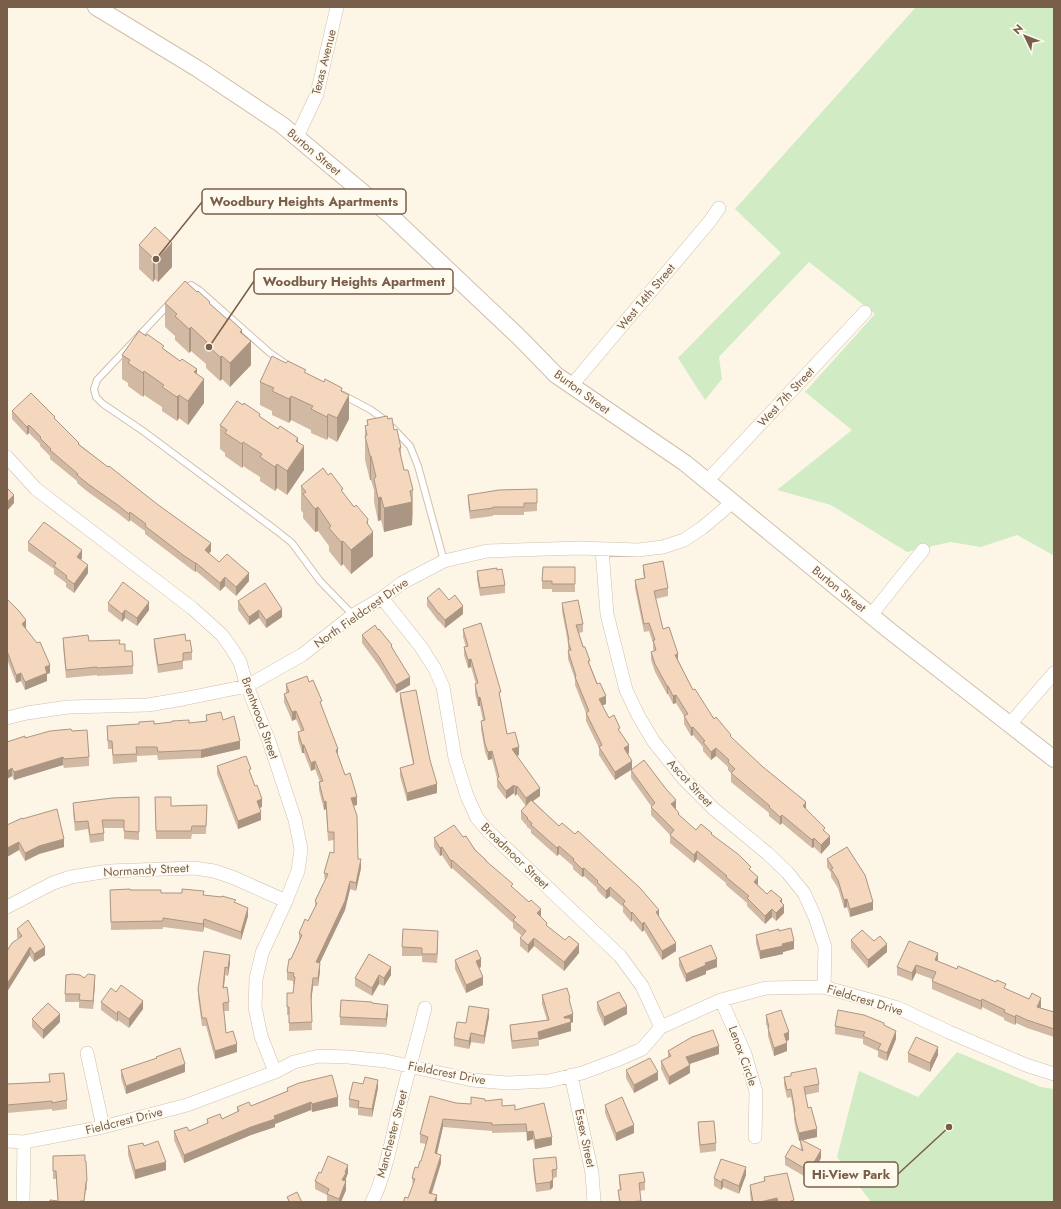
<svg xmlns="http://www.w3.org/2000/svg" width="1061" height="1209" font-family="Jost,sans-serif">
<style>
.green{fill:#d1ecc4}
.lines{fill:none;stroke-linecap:round;stroke-linejoin:round}
.service-casing{stroke:#d0bfab;stroke-width:8}
.minor-casing{stroke:#d0bfab;stroke-width:14}
.tertiary-casing{stroke:#d0bfab;stroke-width:18}
.service{stroke:#fff;stroke-width:6}
.minor{stroke:#fff;stroke-width:13}
.tertiary{stroke:#fff;stroke-width:16}
.wall{fill:#d2b9a3}
.shaded-wall{fill:#ab9684}
.building{fill:#f4d7bd;stroke:#ab9684}
.labels{text-anchor:middle;stroke-width:3.5;stroke-linejoin:round;paint-order:stroke}
.street-label{font-size:12px;fill:#795e49;stroke:#fffaee}
.leader{fill:none;stroke:#795e49;stroke-width:1.5}
.callout-dot{fill:#795e49;stroke:#fffaee;stroke-width:1.5}
.callout{fill:#fffaee;stroke:#795e49;stroke-width:1.5}
.callout-label{font-size:13px;text-anchor:middle;font-weight:bold;fill:#795e49}
</style>
<rect width="100%" height="100%" fill="#fdf6e7"/>
<path class="green" d="M916,7H1054L1053,555L1017,535L981,547L950,542L907,552L831,505L777,490L852,430L805,392L875,314L809,262L719,357L722,379L705,400L678,358L781,253L735,209Z
M957,1052L1041,1087L1054,1089V1202H871L837,1157L859,1071L918,1097Z"/>
<g class="lines">
<defs>
<path id="service" d="M183,290L191,285L199,290L270,353L289,366
M171,302L97,380L94,389L96,397L103,404L143,431L277,531L292,543L320,581L353,615
M343,395L371,410L386,421
M393,428L410,446L418,466L444,561"/>
<path id="minor" d="M297,137L317,94L337,7
M572,385L710,221L719,208
M7,457L36,489L192,608L222,635L232,649L240,662L247,686L269,741L295,820L301,849L298,871L286,901L262,953L256,979L255,1007L261,1036L275,1072
M707,481L865,312
M602,550L607,614L626,690L639,717L654,742L683,778L715,810L767,853L787,872L804,893L815,917L825,947L824,987
M382,598L421,647L435,669L443,687L455,758L467,796L477,818L488,831L620,956L642,986L661,1027
M871,615L923,550
M7,718L27,713L68,707L148,705L183,699L247,686L302,655L353,615L382,598L402,583L444,561L487,551L579,548L638,550L663,547L684,540L702,528L720,513L732,502
M1010,724L1054,673
M7,907L53,883L71,877L109,871L194,868L214,871L232,877L286,901
M721,1000L745,1054L756,1092L755,1137
M87,1053L103,1127
M571,1075L592,1173L594,1202
M7,1141L24,1142L103,1127L187,1105L275,1072L294,1062L319,1056L348,1057L386,1061L472,1080L507,1083L549,1081L582,1073L617,1060L642,1049L661,1027L721,1000L766,988L824,987L898,1008L949,1032L1026,1065L1054,1074
M23,1202L24,1142
M372,1202C384,1178 391,1144 397,1117C406,1080 416,1044 425,1008"/>
<path id="tertiary" d="M96,7L198,69L282,125L391,216L520,338L556,375L685,463L890,631L1054,759"/>
</defs>
<use href="#service" class="service-casing"/>
<use href="#minor" class="minor-casing"/>
<use href="#tertiary" class="tertiary-casing"/>
<use href="#service" class="service"/>
<use href="#minor" class="minor"/>
<use href="#tertiary" class="tertiary"/>
</g>
<path class="wall" d="M155,227L172,267L158,282L155,279L153,282L139,269V245Z
M165,303L210,304L242,333L251,365L230,387L222,379L220,381L206,368V364L191,351L189,353L175,340V336L165,327Z
M164,349L197,374L204,403L188,425L179,418L177,421L162,411V407L144,395L143,397L128,386V383L122,379V355Z
M306,373L342,392L349,419L337,442L328,437L327,440L311,433V430L291,420L289,423L272,415V411L260,405V382Z
M12,411L55,419L79,444L211,551L209,554L219,562L249,581L236,596L225,586L220,591L196,571L195,572L183,563L145,534V531L130,520L129,522L119,514L88,492L77,483V481L50,459V456L40,446V444L29,433L27,435L12,419Z
M260,417L298,442L304,470L287,495L277,488L275,491L260,481V477L243,466L242,468L225,456V453L220,449V425Z
M388,419L394,430L401,448V459L404,470L413,490V514L412,525L384,532L381,520L378,521L374,502V490L371,480H370L365,460V426L367,425V420Z
M301,486L343,493L368,524L373,556L351,574L343,564L341,566L329,551V546L318,531L315,532L303,518V513L301,510Z
M537,489V511L524,512V515H493V516L470,519L468,503V495Z
M28,542L82,558L81,560L88,573L74,593L66,587V583L54,574V569L28,551Z
M643,565L668,588V596L655,599L663,629L693,690L714,719L731,737L806,810L825,831L830,844L821,854L814,847L812,848L782,823L780,825L769,816V813L731,782V773L728,770V767L716,756L711,760L703,751V747L693,735L691,736L684,724V716L676,703L673,704L668,694H667L655,672L651,660V652L654,651L653,649V643L649,631L644,632L635,588V580L644,578L643,573Z
M575,567V592H552V589H542V581Z
M497,570L505,585V593L480,596L477,579V571Z
M427,598L449,600L463,614L445,628L439,621V622L427,606Z
M7,599L26,628V629L50,673L47,674V681L25,690L21,681L16,683L7,659Z
M238,601L282,617L266,628L259,618L249,625L238,610Z
M108,603L149,610L137,626L125,618L122,622L108,611Z
M562,603L583,624V632L579,633L590,665L606,704L602,705L609,718L620,732L629,753L628,754L632,769L676,808V809L679,816L696,830L712,835L751,871L758,885L767,894L782,902L784,913L776,921L772,917L765,924L747,906V903L726,885V883L697,859L694,863L670,843V835L651,815V806L631,778V770L615,780L599,755V748L586,721V713L575,685V679L568,659V643L562,611Z
M463,629L501,700L507,734L519,755L517,756L540,796L533,801L559,826L659,916L676,951L662,960L644,930L642,932L632,920L631,922L623,912V907L610,896L606,899L597,890V888L584,876L582,877L573,869V866L559,854L557,856L531,833V830L527,827V826L521,819V811L526,806L517,794L515,796L514,793L506,799L497,787V778L492,759L488,760L485,752L481,729V721H483L480,706H478L475,693V684H476L471,667L468,668L464,655V647H466L463,637Z
M362,635L392,647L410,685L396,693L379,666L362,643Z
M63,638L120,644L125,651L133,666V674L97,676V675L66,678L63,646Z
M154,639L186,641L192,652V660L183,661V669L158,673L154,647Z
M309,682L322,707L338,757L357,805L354,806L358,859L361,868L356,891L350,889L345,910L319,963L320,971L318,986H313L311,1001L312,1030L289,1031V1015H287V993H293L294,985L293,984V981L287,980V972L291,959L299,941V933L308,921L315,907V901L325,881L324,873L334,853V840L328,841L326,809L324,810L319,790V782H320L315,769L311,771L304,753H302L298,740V732L301,731L296,719L292,721L284,702V694L286,693V684Z
M400,693L437,793L407,801L400,776V768L413,764L400,701Z
M206,715L223,720L240,749L201,758L158,760L157,755L137,756V762L113,764L112,749H108L107,726L154,724L172,722L189,723L206,721Z
M72,731L89,757V766L64,768L63,765L14,780L12,776L7,779L25,738Z
M217,766L251,775L262,807L259,808L261,820L238,829L217,774Z
M139,797V840L124,839V828H103L104,833V841L90,843L88,829L75,831L73,812V803Z
M155,797L171,806L207,805L206,834H192L191,839H156Z
M22,819L64,847L39,854L25,861L19,850L7,857Z
M463,837L541,917L547,926L579,953L564,971L534,946L528,953L520,946V938L522,936L513,928V923L452,868L451,869L442,855L440,856L434,847V838Z
M827,859L873,910L850,917L847,907L844,908L838,888L831,877V873L827,867Z
M110,890H130L161,893L236,903L248,916L241,940L204,927L203,932L163,927V929L111,930Z
M17,929L45,955L34,962L17,937Z
M779,931L794,949L783,952V954L760,959L756,943V935Z
M438,939L437,963L422,962V956H402V947Z
M851,940L874,941L887,952L868,968L851,948Z
M369,954L391,975L384,986L379,984L372,996L355,986V978Z
M679,958L717,967L706,971V974L686,982L679,966Z
M455,960L481,967L479,968L483,985L466,993L455,969Z
M937,961L957,969L1006,989L1041,1006V1008L1054,1012V1037L1027,1028L1016,1023L1015,1025L1004,1020V1018L982,1007L981,1010L932,989V979L916,973L912,981L897,975V967Z
M230,963L228,976L225,975L224,988L229,1002V1011H224L226,1033L237,1052L215,1059L206,1026H202L198,997V989Z
M84,978L95,983L93,1009L79,1008V1002H65V994Z
M542,995L570,1004L573,1022L571,1023V1031L539,1040V1046L512,1049L510,1033V1025L547,1020L542,1004Z
M101,1002L143,1009L129,1028L118,1020L117,1022L101,1010Z
M597,1002L627,1014L604,1026L597,1010Z
M372,1003L388,1013L386,1027L340,1025V1017Z
M766,1015L789,1040L786,1041L787,1051L774,1056L768,1036V1029L766,1024Z
M489,1017L484,1044L471,1042L469,1049L454,1046V1038L466,1023Z
M32,1019L60,1022L43,1039L32,1027Z
M884,1025L896,1039L887,1061L878,1057V1051L863,1044V1039L835,1034V1026Z
M668,1051L719,1054L690,1064V1073L669,1085L661,1069V1061L668,1057Z
M908,1053L938,1055L930,1072L908,1062Z
M156,1057L185,1072L126,1094L121,1078V1070L156,1059Z
M626,1070L658,1080L634,1093L626,1078Z
M791,1073L819,1084V1092L805,1095L808,1108L817,1137L803,1140L821,1158L809,1179L785,1165V1157L801,1150L800,1141H799L796,1130L794,1119V1114L791,1097L787,1098L784,1085V1077L791,1076Z
M49,1074L67,1100V1109L52,1111V1109L7,1113V1084L49,1082Z
M287,1088L338,1106L312,1112L311,1110L275,1124V1127L251,1135L184,1163L174,1140V1131H189L207,1124V1119H222L237,1112V1107L251,1106L287,1091Z
M378,1088L372,1117L358,1115V1109L349,1107V1099Z
M485,1101L515,1110L552,1145L535,1149L533,1139L527,1141L526,1132L492,1133V1131L443,1127L437,1154L441,1163L432,1194L437,1202L408,1198L413,1186L412,1178L421,1161L426,1144L420,1143V1134L456,1103L471,1104Z
M605,1105L634,1133L616,1141L605,1113Z
M698,1122L716,1143V1151L700,1153L698,1130Z
M128,1146H144L166,1170L135,1179L128,1155Z
M53,1156L87,1181V1190H86L84,1202H50L58,1201L56,1179H53Z
M533,1159L557,1169V1177L553,1178V1187L550,1190L536,1192L533,1168Z
M321,1173H348L346,1178V1190L341,1202H327V1195L315,1189V1181Z
M619,1175L645,1182V1190L640,1191L641,1202H619L618,1190H620L619,1183Z
M746,1175L739,1194L723,1187L721,1190L714,1186V1178Z
M764,1177L794,1202H751L750,1193V1185L764,1182Z"/>
<path class="shaded-wall" d="M172,243V267L158,282V258Z
M155,255V279L153,282V258Z
M191,327V351L189,353V329Z
M242,330V350L251,341V365L230,387V363L240,332Z
M222,356V379L220,381V357Z
M197,369V389L204,379V403L188,425V401L194,372Z
M144,371V395L143,397V373Z
M342,388V408L349,395V419L337,442V418L341,391Z
M179,395V418L177,421V397Z
M291,396V420L289,423V399Z
M328,414V437L327,440V417Z
M29,425V433L27,435V427Z
M298,438V456L304,446V470L287,495V471L296,441Z
M243,442V466L242,468V444Z
M370,456H371V480H370Z
M277,464V488L275,491V467Z
M14,495V503L7,511V502Z
M381,497V520L378,521V498Z
M412,502V525L384,532V508Z
M318,507V531L315,532V509Z
M130,512V520L129,522V514Z
M368,519V537L373,532V556L351,574V550L367,523Z
M343,541V564L341,566V542Z
M211,543V551L205,558V550Z
M82,550V558L77,565V557Z
M195,563H196V571L195,572Z
M88,565V573L74,593V584Z
M249,573V581L236,596V587Z
M225,577V586L220,591V583Z
M149,602V610L137,626V618Z
M463,606V614L445,628V620Z
M282,609V617L266,628V620Z
M125,610V618L122,622V614Z
M259,610V618L249,625V617Z
M26,620V628L22,632V624Z
M678,654V662L675,655Z
M471,659V667L468,668V660Z
M50,665V673L47,674V681L25,690V682L45,667Z
M21,673V681L16,683V675Z
M410,677V685L396,693V685Z
M667,686H668V694H667Z
M676,695V703L673,704V696Z
M606,696V704L599,707V699Z
M480,697V706H478V698Z
M296,711V719L292,721V712Z
M693,727V735L691,736V728Z
M240,741V749L201,758V750Z
M302,745H304V753H302Z
M629,745V753L624,757V748Z
M519,747V755L512,757V749Z
M716,748V756L711,760V752Z
M338,749V757L336,750Z
M492,751V759L488,760V752Z
M63,757V765L14,780V772Z
M315,761V769L311,771V763Z
M632,761V769L615,780V772Z
M12,768V776L7,779V771Z
M437,784V793L407,801V793Z
M514,785V793L506,799V791Z
M517,786V794L515,796V787Z
M540,788V796L526,806V798Z
M357,797V805L351,806V798Z
M262,799V807L257,809V801Z
M676,800V808L671,813V804Z
M326,801V809L324,810V802Z
M806,802V810L803,806Z
M261,812V820L238,829V821Z
M782,815V823L780,825V817Z
M830,836V844L821,854V845Z
M814,838V847L812,848V840Z
M64,839V847L39,854L25,861V853L39,846Z
M19,842V850L7,857V848Z
M559,846V854L557,856V848Z
M442,847V855L440,856V848Z
M697,851V859L694,863V855Z
M361,859V868L356,891V883Z
M452,860V868L451,869V861Z
M584,868V876L582,877V869Z
M758,877V885L754,882Z
M350,881V889L345,910L316,971V962Z
M610,887V896L606,899V891Z
M782,899V908L784,905V913L776,921V913L780,901Z
M847,899V907L844,908V900Z
M873,902V910L850,917V909Z
M248,908V916L241,940V932Z
M541,909V917L537,913Z
M772,909V917L765,924V916Z
M659,910V918L656,912Z
M632,912V920L631,922V913Z
M204,919V927L203,932V924Z
M644,922V930L642,932V924Z
M438,931V939L437,963V954Z
M534,938V946L528,953V945Z
M794,941V949L783,952V954L760,959V951L782,944Z
M676,943V951L662,960V951Z
M579,944V953L564,971V962Z
M887,944V952L868,968V960Z
M30,947V955L7,992V984Z
M45,947V955L34,962V954Z
M938,953V961L935,968V960Z
M230,955V963L228,976V968Z
M481,959V967L476,969V961Z
M717,959V967L706,971V974L686,982V974L705,963Z
M320,963V971L318,986V978Z
M916,965V973L912,981V973Z
M225,967V975L223,996V988Z
M391,967V975L384,986V978Z
M95,975V983L93,1009V1001Z
M379,975V984L372,996V988Z
M483,977V985L466,993V985Z
M313,978V986L311,1003V995Z
M1041,998V1006L1037,1015V1007Z
M982,999V1007L981,1010V1001Z
M143,1001V1009L129,1028V1019Z
M388,1005V1013L386,1027V1019Z
M627,1006V1014L604,1026V1017Z
M489,1009V1017L484,1044V1036Z
M118,1011V1020L117,1022V1014Z
M60,1014V1022L43,1039V1030Z
M573,1014V1022L571,1023V1031L539,1040L538,1032L564,1017Z
M1016,1015V1023L1015,1025V1017Z
M896,1031V1039L887,1061V1053Z
M789,1032V1040L784,1042V1034Z
M471,1033V1042L469,1049V1041Z
M787,1043V1051L774,1056V1048Z
M237,1044V1052L215,1059V1051Z
M719,1046V1054L686,1065V1057Z
M938,1047V1055L930,1072V1063Z
M185,1064V1072L126,1094V1086Z
M690,1065V1073L669,1085V1077Z
M658,1072V1080L634,1093V1085Z
M378,1080V1088L372,1117V1109Z
M338,1097V1106L312,1112V1104Z
M311,1102V1110L275,1124V1127L251,1135L184,1163V1155L274,1116Z
M443,1119V1127L435,1161V1153Z
M634,1125V1133L616,1141V1133Z
M817,1129V1137L799,1141V1133Z
M533,1131V1139L527,1141V1132Z
M552,1137V1145L535,1149V1140Z
M821,1150V1158L809,1179V1171Z
M441,1155V1163L429,1201V1193Z
M166,1162V1170L135,1179V1170Z
M348,1165V1173L346,1178V1181L342,1180L345,1172Z
M746,1167V1175L739,1194V1186Z
M553,1179V1187L550,1190V1182Z
M723,1179V1187L721,1190V1182Z
M346,1181V1190L341,1202H339V1199Z
M437,1195V1202H434Z
M777,1198V1202H760Z"/>
<path class="building" d="M155,227L172,243L158,258L155,255L153,258L139,245Z
M185,281L197,292L198,291L210,302L209,303L228,320L229,318L242,330L240,332L251,341L230,363L222,356L220,357L206,344L207,342L191,327L189,329L175,316L177,314L165,303Z
M139,331L146,336L147,334L164,346L162,348L180,361L182,359L197,369L194,372L204,379L188,401L179,395L177,397L162,387L164,385L144,371L143,373L128,363L130,360L122,355Z
M272,356L286,363L288,361L306,370L304,372L324,382L325,379L342,388L341,391L349,395L337,418L328,414L327,417L311,409L313,406L291,396L289,399L272,391L274,388L260,382Z
M31,393L55,417L54,418L79,443L78,444L108,467L109,466L157,504L211,543L205,550L219,562L227,554L249,573L236,587L225,577L220,583L196,563H195L183,555L145,526L146,524L130,512L129,514L119,506L88,484L77,475L78,474L50,450L51,449L40,438L41,437L29,425L27,427L12,411Z
M237,401L243,405L244,403L260,414L259,416L278,429L280,426L298,438L296,441L304,446L287,471L277,464L275,467L260,457L262,454L243,442L242,444L225,433L227,430L220,425Z
M387,416L388,419L392,418L394,430L397,429L401,448H399L404,470H408L413,490L410,491L412,502L384,508L381,497L378,498L374,479L376,477L371,456H370L365,436L367,435L365,426L368,425L367,420Z
M323,468L328,475L331,473L343,489L341,490L354,507L356,505L368,519L367,523L373,532L351,550L343,541L341,542L329,528L331,526L318,507L315,509L303,494L306,492L301,486Z
M7,488L14,495L7,502Z
M537,489V503H524V507H493V508L470,511L468,495L499,490Z
M44,522L82,550L77,557L88,565L74,584L66,578L67,576L54,566L56,563L28,542Z
M663,561L668,588L654,591L663,629L669,627L678,654L675,655L693,690L695,689L714,719L716,717L731,735L730,736L763,767L806,802L803,806L825,828L823,830L830,836L821,845L814,838L812,840L782,815L780,817L769,807L770,806L731,773L735,769L728,762L729,760L716,748L711,752L703,742L705,741L693,727L691,728L684,716L688,714L676,695L673,696L668,686H667L655,664L651,652L656,650L653,640H655L649,623L644,624L635,580L645,578L643,565Z
M543,567H575V584H552V581H542Z
M497,568V570L502,569L505,585L480,588L477,571Z
M123,582L149,602L137,618L125,610L122,614L108,603Z
M265,583L282,609L266,620L259,610L249,617L238,601Z
M439,588L449,600L455,595L463,606L445,620L439,613V614L427,598Z
M7,599L19,611L26,620L22,624L37,643L40,642L50,665L45,667L47,673L25,682L21,673L16,675L7,651Z
M578,600L583,624L576,625L583,647H585L590,661H588L597,684L600,683L606,696L599,699L609,718L614,715L620,728L618,729L629,745L624,748L632,761L615,772L599,747L602,745L586,713L589,711L575,677L576,676L568,651L571,650L568,641L569,640L562,603Z
M481,623L501,692H499L507,734L515,732L519,747L512,749L540,788L526,798L517,786L515,787L514,785L506,791L497,779L499,777L492,751L488,752L485,744L481,721L485,720L480,697L478,698L475,684L478,683L471,659L468,660L464,647L468,646L463,629Z
M375,625L378,630L379,629L392,645L391,646L410,677L396,685L379,657L362,635Z
M185,634L186,641L190,640L192,652L183,653V661L158,665L154,639Z
M88,635L89,641L120,640L119,644H125V651H132L133,666L97,668V667L66,670L63,638Z
M307,676L309,682L313,680L322,701L320,702L338,749L336,750L345,775L350,773L357,797L351,798L357,816L358,859H361L356,883L350,881L345,901L316,962L320,963L318,978H313L311,995L312,1022L289,1023V1007H287V993H293L295,977L293,976L294,973L287,972L289,959H291L302,935L299,933L305,919L308,921L317,903L315,901L328,874L324,873L330,852L334,853V832H328L326,801L324,802L319,782L323,781L315,761L311,763L304,745H302L298,732L304,730L296,711L292,712L284,694L289,692L286,684Z
M416,690L430,760L437,784L407,793L400,768L414,764L400,693Z
M221,712L223,720L234,716L240,741L201,750L158,752L157,747H136L137,754L113,755L112,741H108L107,726L139,724V722L154,721V724L172,722V721L189,720V723L207,721L206,715Z
M71,729L72,731L87,730L89,757L64,759L63,757L14,772L12,768L7,771V742L25,736V738L50,731Z
M246,756L251,769L249,770L255,786L257,785L262,799L257,801L261,812L238,821L217,766Z
M644,760L666,789L676,800L671,804L679,813L678,814L696,830L701,824L712,833L711,834L738,854L751,867L749,869L758,877L754,882L767,894L771,890L782,899L780,901L784,905L776,913L772,909L765,916L747,898L749,896L726,877L727,876L697,851L694,855L670,835L674,830L651,807L655,803L631,770Z
M139,797V832L124,831V820H102L104,833L90,835L88,821L75,822L73,803L112,798Z
M155,797H171V806L207,805L206,826H192L191,831H156Z
M531,800L559,826L562,823L575,834L578,831L640,888L659,910L656,912L676,943L662,951L644,922L642,924L632,912L631,913L623,904L625,901L610,887L606,891L597,882L598,881L584,868L582,869L573,860L574,859L559,846L557,848L531,825L532,823L527,819L528,818L521,811Z
M57,809L64,839L39,846L25,853L19,842L7,848V825L22,818V819Z
M454,825L463,837L466,836L475,850L486,860V861L513,884L511,886L529,902L531,900L541,909L537,913L547,923L546,925L565,940L569,936L579,944L564,962L534,938L528,945L520,938L526,931L513,920L516,917L452,860L451,861L442,847L440,848L434,838Z
M847,847L865,875L873,902L850,909L847,899L844,900L838,880L831,869L833,868L827,859Z
M130,889V890H161V893H182V889L204,891L203,895L222,897V896L236,900L234,902L248,908L241,932L204,919L203,924L163,918V921L111,922L110,890Z
M28,920L45,947L34,954L30,947L7,984V951L12,943L22,936L17,929Z
M791,928L794,941L782,944L783,946L760,951L756,935L779,929V931Z
M403,929L438,931L437,954H422V948L402,947Z
M862,930L874,941L880,936L887,944L868,960L851,940Z
M909,941L938,953L935,960L957,969L958,966L996,982L997,980L1006,984L1004,988L1029,999L1032,993L1041,998L1037,1007L1054,1012V1029L1027,1020L1016,1015L1015,1017L1004,1012L1005,1010L982,999L981,1001L932,981L936,972L916,965L912,973L897,967Z
M711,945L717,959L705,963L706,965L686,974L679,958Z
M477,950L481,959L476,961L483,977L466,985L455,960Z
M204,951L230,955L228,968L225,967L223,988L227,987L229,1002L223,1003L226,1033L233,1031L237,1044L215,1051L206,1018H202L198,989Z
M369,954L391,967L384,978L379,975L372,988L355,978Z
M72,974L80,975L84,978L88,974L95,975L93,1001L79,1000L80,994H65L66,975Z
M121,985L143,1001L129,1019L118,1011L117,1014L101,1002L111,988L116,992Z
M567,988L570,998L569,999L573,1014L564,1017V1018H570L571,1022L538,1032L539,1038L512,1041L510,1025L549,1020L542,995Z
M619,992L627,1006L604,1017L597,1002Z
M341,1000L372,1002V1003L388,1005L386,1019L340,1017Z
M48,1003L60,1014L43,1030L32,1019Z
M469,1006L489,1009L484,1036L471,1033L469,1041L454,1038L457,1022L466,1023Z
M781,1010L789,1032L784,1034L787,1043L774,1048L768,1028L769,1027L766,1015Z
M838,1010L864,1015L884,1023V1025L896,1031L887,1053L878,1049L881,1044L863,1036L865,1032L835,1026Z
M713,1030L719,1046L686,1057L690,1065L669,1077L661,1061L671,1056L668,1051L692,1037Z
M916,1037L938,1047L930,1063L908,1053Z
M180,1048L185,1064L126,1086L121,1070L157,1058L156,1057Z
M650,1058L658,1072L634,1085L626,1070Z
M816,1068L819,1084L804,1087L808,1108L811,1107L817,1129L799,1133L796,1122L794,1111H795L791,1089L787,1090L784,1077L791,1076V1073Z
M64,1073L67,1100L52,1103V1101L7,1105V1084L50,1082L49,1074Z
M332,1075L338,1097L312,1104L311,1102L274,1116L275,1119L251,1127L184,1155L174,1131L187,1127L189,1131L208,1123L207,1119L220,1114L222,1119L239,1111L237,1107L249,1102L251,1106L288,1091L287,1088L299,1083Z
M365,1077L378,1080L372,1109L358,1107L359,1101L349,1099L353,1082L363,1084Z
M430,1096L456,1103L471,1104V1097L485,1099V1101L502,1099V1106L515,1105V1110L544,1103L552,1137L535,1140L533,1131L527,1132L526,1124L492,1125V1123L443,1119L435,1153L441,1155L429,1193L437,1195L434,1202H403L405,1197L408,1198L415,1179L412,1178L415,1167L418,1168L420,1161H421L428,1137L420,1134Z
M622,1097L634,1125L616,1133L605,1105Z
M714,1121L716,1143L700,1145L698,1122Z
M800,1139L821,1150L809,1171L785,1157L792,1145L803,1151Z
M158,1141L166,1162L135,1170L128,1146L143,1143L144,1146Z
M85,1155V1161H86L87,1181L86,1182L84,1201H80V1202H50V1200L58,1201L56,1171H53V1156Z
M328,1156L348,1165L345,1172L346,1173L342,1180L346,1181L339,1199L327,1194L329,1189L315,1181L319,1172L321,1173Z
M556,1157L557,1169L552,1170L553,1179L550,1182L536,1184L533,1159Z
M721,1159L746,1167L739,1186L723,1179L721,1182L714,1178Z
M643,1172L645,1182L639,1183L641,1201L629,1202H620L618,1190H621L619,1175Z
M787,1173L794,1200L788,1202H778L777,1198L760,1202H753L750,1185L765,1181L764,1177Z
M297,1192L302,1202H287L289,1201L287,1197Z"/>
<g class="labels">
<g class="street-label">
<text transform="translate(324 62) rotate(-76)" y="4">Texas Avenue</text>
<text transform="translate(314 152) rotate(40)" y="4">Burton Street</text>
<text transform="translate(646 297) rotate(-50)" y="4">West 14th Street</text>
<text transform="translate(582 392) rotate(36)" y="4">Burton Street</text>
<text transform="translate(786 397) rotate(-47)" y="4">West 7th Street</text>
<text transform="translate(839 589) rotate(39)" y="4">Burton Street</text>
<text transform="translate(361 613) rotate(-35)" y="4">North Fieldcrest Drive</text>
<text transform="translate(260 718) rotate(70)" y="4">Brentwood Street</text>
<text transform="translate(690 783) rotate(47)" y="4">Ascot Street</text>
<text transform="translate(515 856) rotate(44)" y="4">Broadmoor Street</text>
<text transform="translate(146 870) rotate(-3)" y="4">Normandy Street</text>
<text transform="translate(865 1000) rotate(17)" y="4">Fieldcrest Drive</text>
<text transform="translate(743 1056) rotate(70)" y="4">Lenox Circle</text>
<text transform="translate(447 1073) rotate(11)" y="4">Fieldcrest Drive</text>
<text transform="translate(124 1121) rotate(-14)" y="4">Fieldcrest Drive</text>
<text transform="translate(392 1134) rotate(-75)" y="4">Manchester Street</text>
<text transform="translate(585 1138) rotate(78)" y="4">Essex Street</text>
</g>
</g>
<path class="leader" d="M156 259L202 202M209 347L254 281M949 1127L898 1174"/>
<g class="callout-dot">
<circle cx="156" cy="259" r="4"/>
<circle cx="209" cy="347" r="4"/>
<circle cx="949" cy="1127" r="4"/>
</g>
<g class="callout">
<rect x="202" y="189" width="204" height="25" rx="4"/>
<rect x="254" y="269" width="199" height="25" rx="4"/>
<rect x="804" y="1162" width="94" height="25" rx="4"/>
</g>
<g class="callout-label">
<text x="304" y="206">Woodbury Heights Apartments</text>
<text x="354" y="286">Woodbury Heights Apartment</text>
<text x="851" y="1179">Hi-View Park</text>
</g>
<rect width="1061" height="1209" fill="none" stroke="#795e49" stroke-width="16"/>
<g transform="translate(1025 36) rotate(313)" stroke="#fffaee" stroke-width="3" paint-order="stroke">
<path d="M0-3L7 15L0 10L-7 15Z" fill="#795e49"/>
<text y="-6" font-size="11" font-weight="bold" text-anchor="middle" fill="#795e49">N</text>
</g>
</svg>
